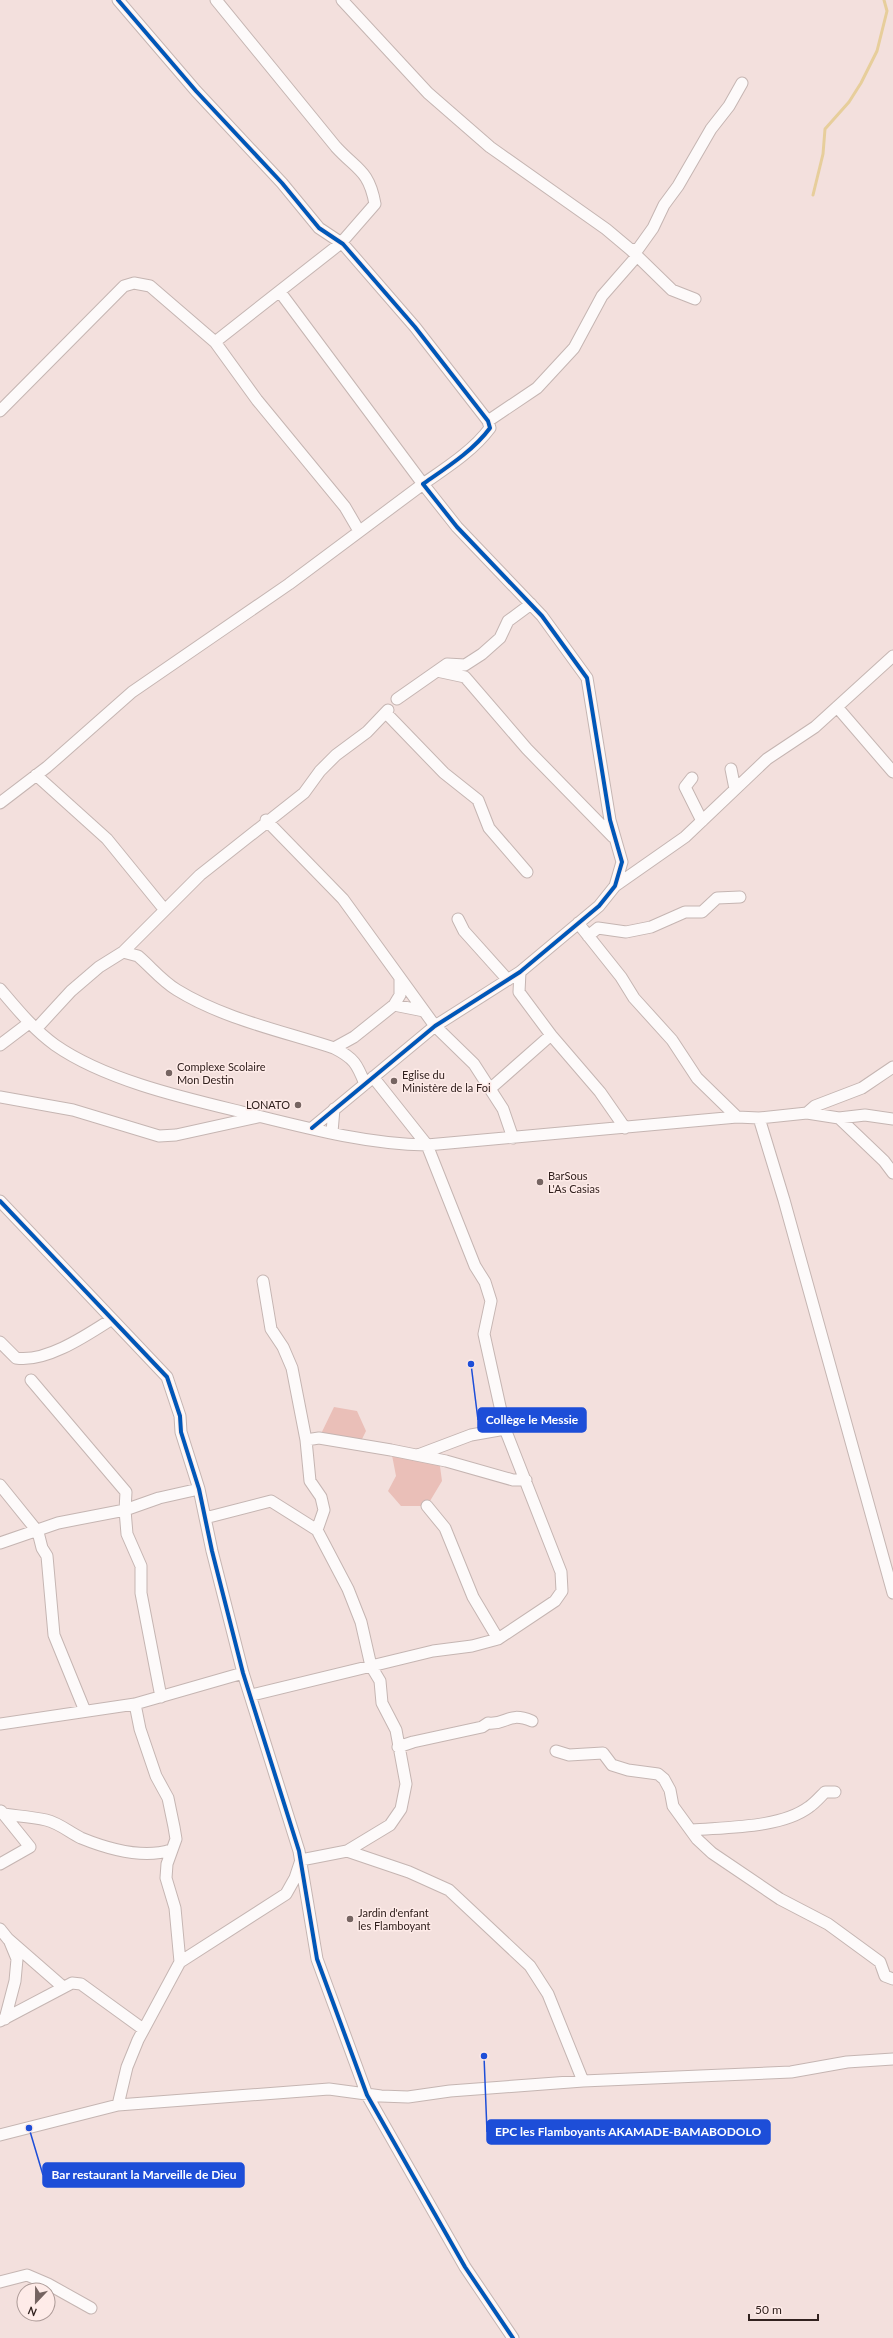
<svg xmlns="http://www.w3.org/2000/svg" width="893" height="2338" font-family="Lato,sans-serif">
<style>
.green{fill:#eabfb8}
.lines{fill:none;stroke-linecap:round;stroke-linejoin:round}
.stream{stroke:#e7ce9b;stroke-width:3}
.minor-casing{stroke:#c5b5b2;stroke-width:13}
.minor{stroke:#fdfafa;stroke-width:11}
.cycleway-casing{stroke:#feebe8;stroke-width:6}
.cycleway{stroke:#0057b8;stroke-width:4}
.poi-dot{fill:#756461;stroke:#feebe8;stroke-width:1.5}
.labels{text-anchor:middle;stroke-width:3;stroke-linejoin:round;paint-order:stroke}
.poi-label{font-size:11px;fill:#31211e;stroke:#feebe8;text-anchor:start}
.leader{fill:none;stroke:#1d4ed8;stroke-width:1.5}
.callout-dot{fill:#1d4ed8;stroke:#feebe8;stroke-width:1.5}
.callout{fill:#1d4ed8;stroke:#1d4ed8;stroke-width:1.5}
.callout-label{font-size:12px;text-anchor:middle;font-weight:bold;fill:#fff}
</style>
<rect width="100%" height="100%" fill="#f3e0dd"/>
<path class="green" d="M334,1407L357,1411L366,1431L359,1445L319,1438Z
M391,1450L439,1459L442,1481L427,1506H401L388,1491L396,1476Z"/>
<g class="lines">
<path class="stream" d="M813,195L823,154L825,129L849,102L861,83L877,51L887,11L884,0"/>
<defs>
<path id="minor" d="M118,0L196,91L282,183L319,228L343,244L415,327L488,421L490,428C473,451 446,468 423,484L457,527L542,616L587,678L610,820L622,862L615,886L599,906L520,972L435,1026L312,1128
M342,0L428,93L490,147L606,229L631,250L672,290L695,299
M631,250L638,249L653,228L664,205L678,186L711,129L729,106L742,83
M215,342L257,400L345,507L359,531
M0,411L124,286L134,283L150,286L215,342L341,243L375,204C369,170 357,170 336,147L216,0
M488,421L537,388L574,348L602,296L637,256
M437,671L447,664L465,665L482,654L500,638L508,621L531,604
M397,699L437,671L465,677L527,749L613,837
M837,707L893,772
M386,713L444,773L478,800L489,828L527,872
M731,769L735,789
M36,775L107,839L164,909
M692,778L685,787L702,821
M0,803L47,767L132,692L289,584L423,484L280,292
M266,820L343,899L435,1026L474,1064L503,1109L513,1138
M615,886L685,837L767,759L815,727L893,656
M458,919L464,931L508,980
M578,923L621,977L634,998L672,1040L697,1078L737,1117
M588,936L598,928L626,932L651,927L685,912H702L717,898L740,897
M123,952L200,875L304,793L320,771L336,755L367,732L388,710
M520,972L519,992L551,1035L600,1092L625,1128
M0,989C17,1009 34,1030 55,1045C105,1080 184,1098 242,1112C303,1127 365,1144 427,1145L737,1117L759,1118L807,1113L839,1118L865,1115L893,1119
M394,1005L400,995V979
M36,1029L71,991L99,967L123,952L138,956C151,967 162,981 177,990C224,1019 282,1031 334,1048C354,1058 357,1064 365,1084
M0,1045L29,1023
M334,1048L354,1037L394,1005L424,1011
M491,1088L551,1035
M0,1097L73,1110L159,1136L176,1135L258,1117
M807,1113L815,1106L862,1088L893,1067
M759,1118L784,1200L893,1593
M839,1118L884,1161L893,1173
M332,1132L334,1109
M0,1201L167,1377L180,1416L181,1432L199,1489L212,1551L243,1673L299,1851L317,1959L367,2095L465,2267L513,2338
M263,1281L271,1329L283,1347L292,1368L306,1440L310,1481L321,1497L324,1510L317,1530L348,1589L361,1622L371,1666L380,1681L382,1703L396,1730L406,1784L401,1809L390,1825L347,1851
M0,1342L16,1358C46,1363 87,1335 112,1319
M306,1440L319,1438L391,1450L446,1461L513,1480H526
M418,1455L471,1435L505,1429
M0,1485L38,1532L42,1548L47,1556L54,1635L85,1711
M427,1506L445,1528L473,1597L498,1639
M205,1518L271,1501L317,1530
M0,1543L58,1523L125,1510L126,1492L31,1380
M252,1695L433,1651L472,1646L498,1639L555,1601L562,1591L561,1572L505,1429L484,1334L491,1301L485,1282L475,1266L427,1145L373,1077
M161,1697L141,1593V1566L127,1534L125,1510L159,1498L199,1489
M135,1704L140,1729L156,1776L168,1798L174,1827L176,1839L167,1864L166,1878L175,1908L180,1962
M0,1724L135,1704L243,1673
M398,1747L413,1742L482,1727L488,1723C508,1725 507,1711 532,1721
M556,1751L569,1755L603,1753L612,1765L628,1770L658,1774L664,1779L670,1790L673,1806L697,1839L712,1853L780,1899L828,1924L880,1962L885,1976L893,1979
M3,1814C17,1816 32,1817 46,1820C59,1823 69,1832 81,1838C108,1849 143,1859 171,1850
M692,1830C727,1827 781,1828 809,1807C815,1803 820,1797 825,1792H835
M0,1864L30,1847L1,1811
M0,1929L8,1939L63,1987
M5,2019L15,1981L17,1959L10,1942
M0,2021L72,1983L81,1984L143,2029
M118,2105L127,2067L138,2040L180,1962L286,1894L295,1878L301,1860L347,1851L409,1872L449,1890L530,1966L548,1994L583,2081
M0,2135L118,2105L329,2089L381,2096L408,2097L450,2091L583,2081L791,2072L847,2062L893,2059
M0,2282L27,2275L48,2284L91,2308"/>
</defs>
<use href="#minor" class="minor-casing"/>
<use href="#minor" class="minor"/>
<defs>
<path id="cycleway" d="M118,0L196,91L282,183L319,228L343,244L415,327L488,421L490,428C473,451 446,468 423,484L457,527L542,616L587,678L610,820L622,862L615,886L599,906L520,972L435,1026L312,1128
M0,1201L167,1377L180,1416L181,1432L199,1489L212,1551L243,1673L299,1851L317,1959L367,2095L465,2267L513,2338"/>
</defs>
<use href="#cycleway" class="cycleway-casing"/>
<use href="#cycleway" class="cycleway"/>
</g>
<g class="poi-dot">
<circle cx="169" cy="1073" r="4"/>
<circle cx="394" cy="1081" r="4"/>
<circle cx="298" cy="1105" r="4"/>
<circle cx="540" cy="1182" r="4"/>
<circle cx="350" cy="1919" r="4"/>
</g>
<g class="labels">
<g class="poi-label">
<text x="177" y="1071">Complexe Scolaire<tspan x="177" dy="13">Mon Destin</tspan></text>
<text x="402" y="1079">Eglise du<tspan x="402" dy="13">Ministère de la Foi</tspan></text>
<text x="290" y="1109" text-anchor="end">LONATO</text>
<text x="548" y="1180">BarSous<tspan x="548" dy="13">L'As Casias</tspan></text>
<text x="358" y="1917">Jardin d'enfant<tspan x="358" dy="13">les Flamboyant</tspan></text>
</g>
</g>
<path class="leader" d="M471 1364L478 1420M484 2056L487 2132M29 2128L43 2175"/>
<g class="callout-dot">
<circle cx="471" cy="1364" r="4"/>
<circle cx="484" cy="2056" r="4"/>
<circle cx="29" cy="2128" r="4"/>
</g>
<g class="callout">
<rect x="478" y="1408" width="108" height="24" rx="4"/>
<rect x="487" y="2120" width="283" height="24" rx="4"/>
<rect x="43" y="2163" width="201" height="24" rx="4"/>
</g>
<g class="callout-label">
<text x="532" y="1424">Collège le Messie</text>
<text x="628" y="2136">EPC les Flamboyants AKAMADE-BAMABODOLO</text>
<text x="144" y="2179">Bar restaurant la Marveille de Dieu</text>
</g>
<g transform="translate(36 2302) rotate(202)"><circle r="19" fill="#feebe8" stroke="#ac9a97"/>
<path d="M0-3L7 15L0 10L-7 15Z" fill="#756461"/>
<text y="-6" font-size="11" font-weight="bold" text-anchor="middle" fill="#31211e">N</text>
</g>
<path d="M749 2314v6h69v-6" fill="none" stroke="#31211e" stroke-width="2"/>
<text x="755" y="2314" font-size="12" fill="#31211e" stroke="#feebe8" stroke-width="3" paint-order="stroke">50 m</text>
</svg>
